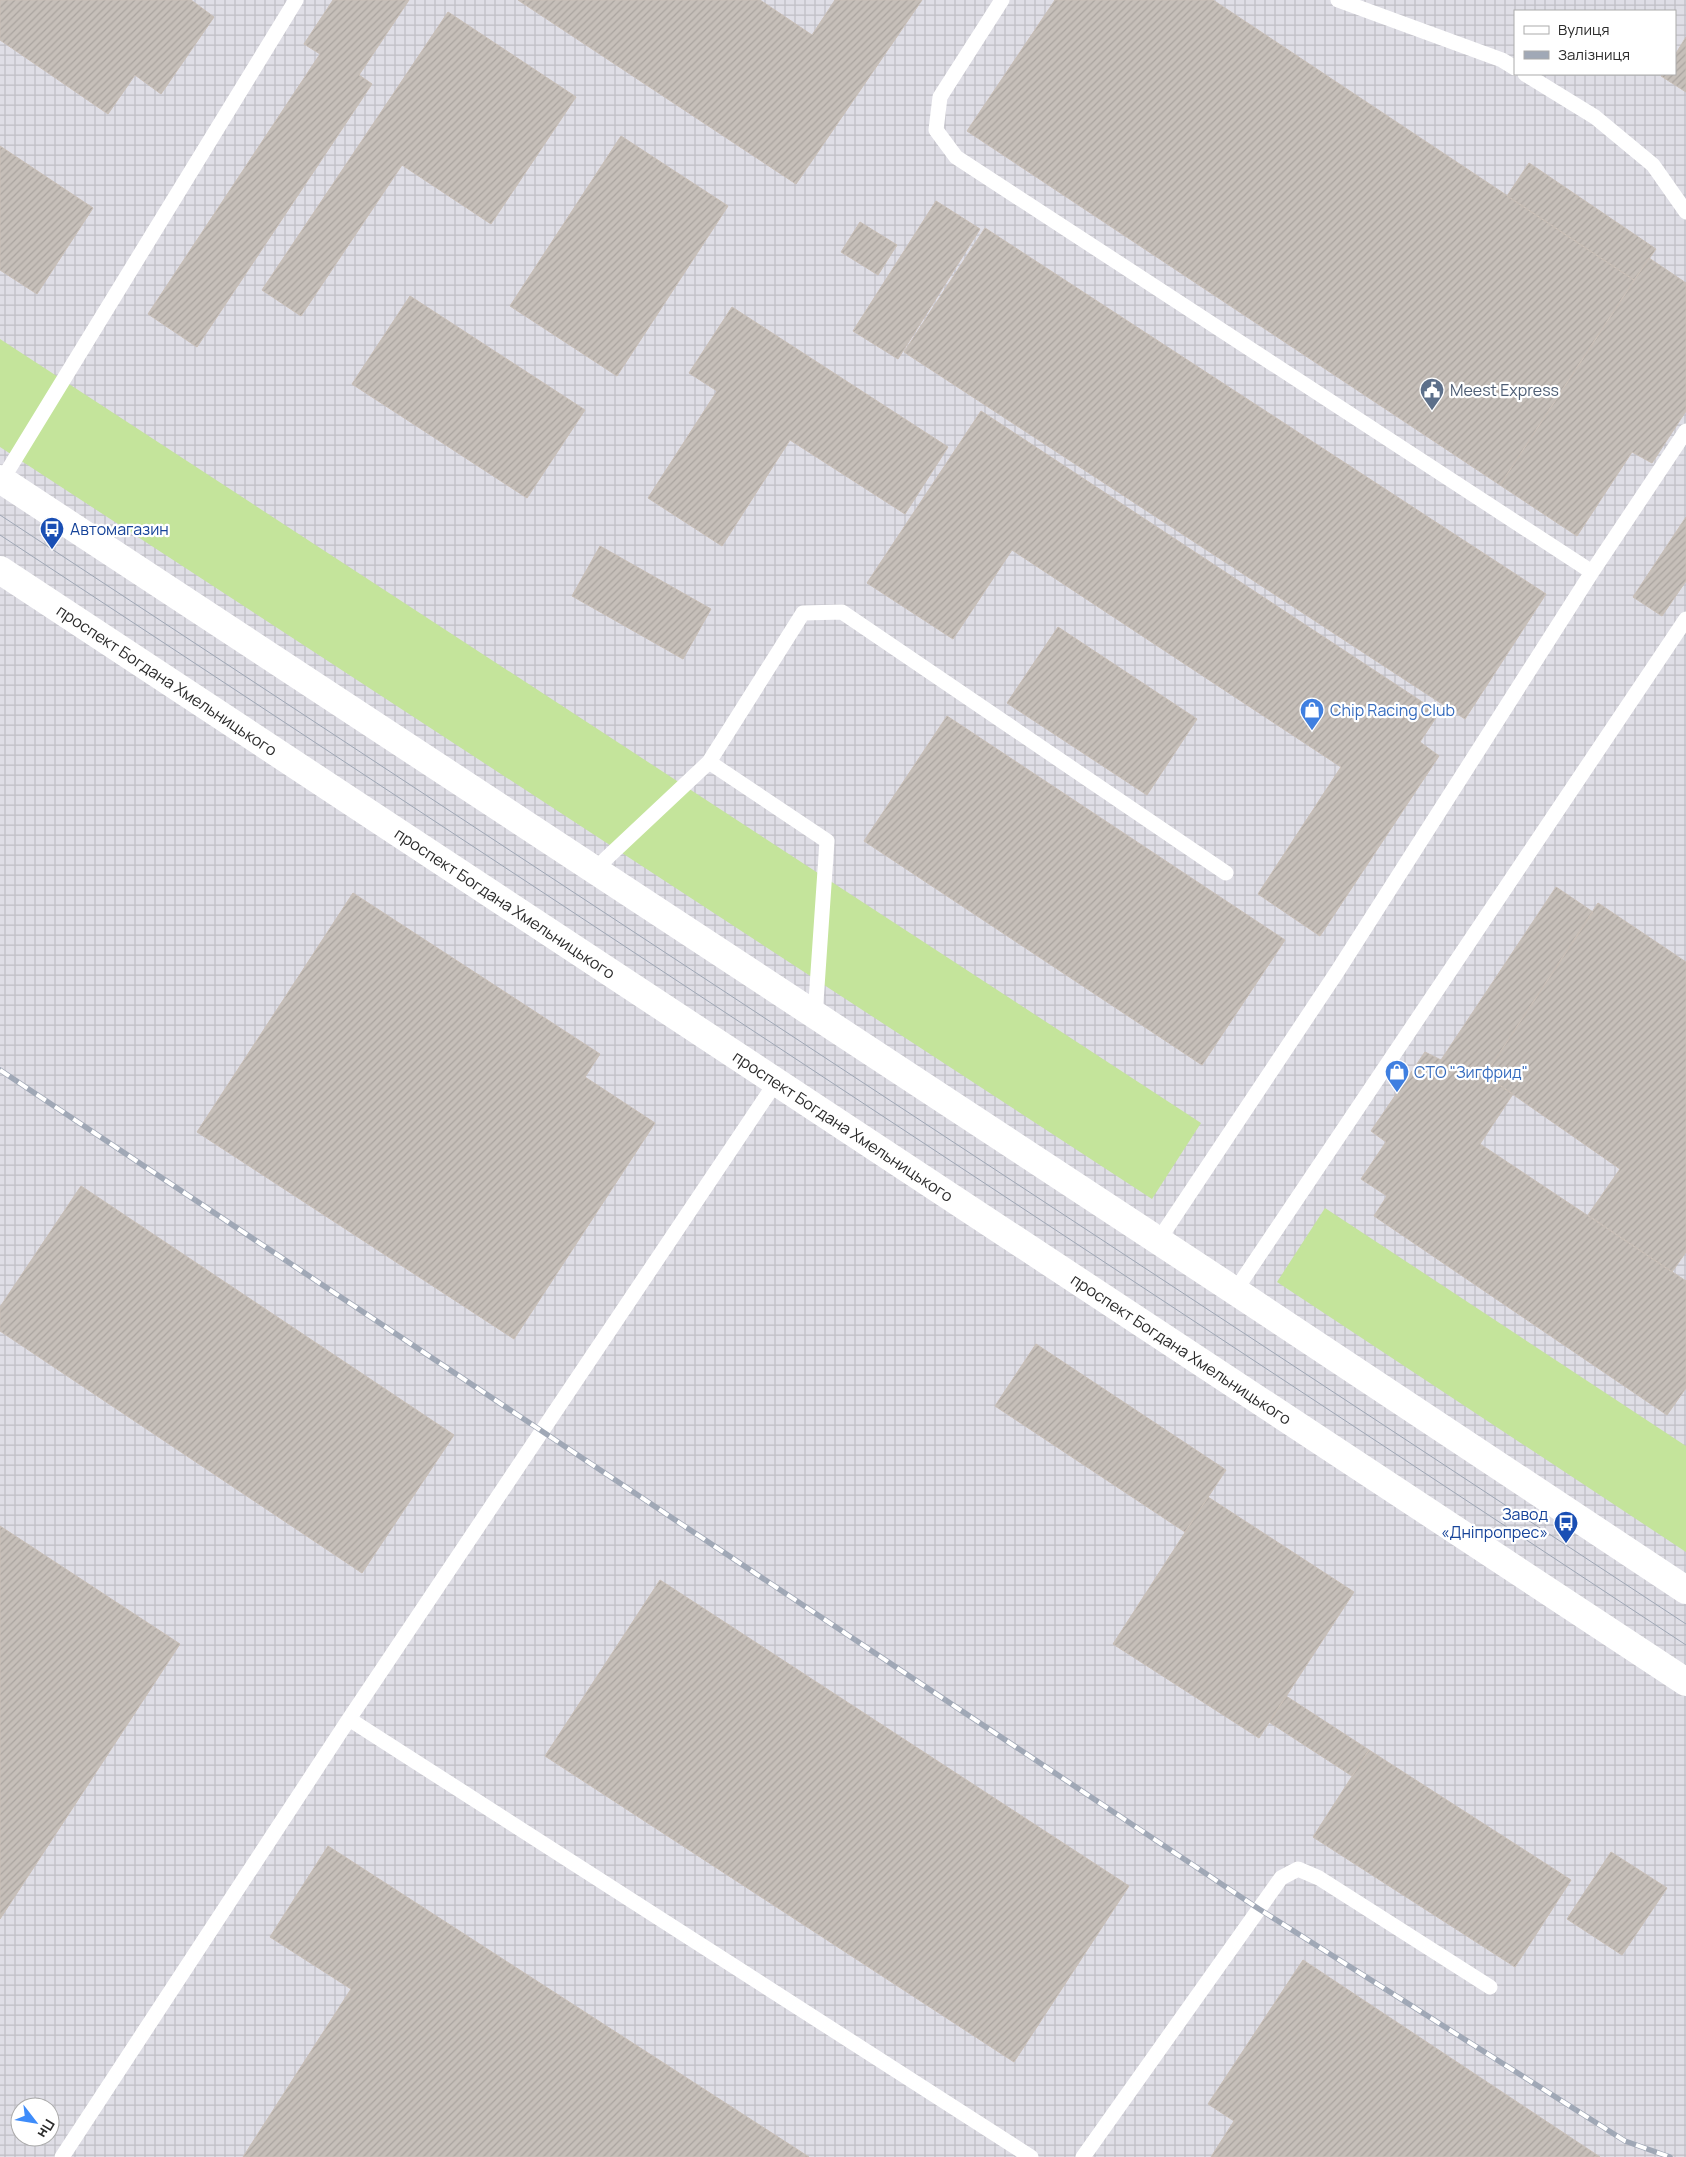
<svg xmlns="http://www.w3.org/2000/svg" width="1686" height="2157" font-family="Manrope,sans-serif">
<style>
.industrial{fill:url(#industrial-grid);fill-rule:evenodd}
.grass{fill:#c4e49b}
.building{fill:url(#building-hatch);stroke:#c9bfb7}
.lines{fill:none;stroke-linecap:round;stroke-linejoin:round}
.service{stroke:#fff;stroke-width:15}
.secondary{stroke:#fff;stroke-width:28}
.tram{stroke:#a0a8b6;stroke-width:1}
.rail-casing{stroke:#a0a8b6;stroke-width:5.5}
.rail{stroke:#fff;stroke-width:4;stroke-dasharray:11;stroke-linecap:butt}
.labels{text-anchor:middle;stroke-width:4.5;stroke-linejoin:round;paint-order:stroke}
.service-label{font-size:16px;fill:#4e5e75;stroke:#fff;text-anchor:start}
.transit-label{font-size:16px;fill:#164399;stroke:#fff;text-anchor:start}
.street-label{font-size:16px;fill:#2c2c2c;stroke:#fff}
.shop-label{font-size:16px;fill:#366cbe;stroke:#fff;text-anchor:start}
</style>
<defs>
<pattern id="industrial-grid" width="8" height="8" patternUnits="userSpaceOnUse" patternTransform="scale(1.25)"><rect width="8" height="8" fill="#dfdee6"/><path d="M0 4h8M4 0v8" fill="none" stroke="#c0bfc5"/></pattern>
<pattern id="building-hatch" width="6" height="6" patternUnits="userSpaceOnUse" patternTransform="scale(1.25)"><rect width="6" height="6" fill="#c6bfb9"/><path d="M-1 1l2-2M0 6l6-6M5 7l2-2" fill="none" stroke="#aaa49f"/></pattern>
</defs>
<rect width="100%" height="100%" fill="#ede3de"/>
<path class="industrial" d="M0,0H1686V2157H0ZM1515,11H1675V74H1515ZM20,2107H50V2137H20Z"/>
<path class="grass" d="M0,339L1201,1123L1152,1199L0,447Z
M1325,1208L1686,1446V1552L1277,1282Z"/>
<path class="building" d="M0,0H191L214,17L161,94L135,75L108,114L0,40Z
M333,0H409L359,75L372,84L197,347L148,314L320,54L304,44Z
M518,0H760L812,35L835,0H922L796,184Z
M1055,0H1213L1634,280L1500,485L967,131Z
M448,12L576,97L491,224L402,165L301,316L262,290Z
M1686,37V92L1661,76L1663,74H1675V55Z
M621,136L728,206L617,376L510,306Z
M0,146L93,208L37,294L0,270Z
M1529,163L1656,249L1634,280L1507,196Z
M936,201L980,229L898,359L853,331Z
M860,222L897,245L878,275L841,252Z
M985,228L1546,594L1465,719L904,352Z
M1649,258L1686,283V411L1652,463L1632,452L1577,536L1500,485Z
M410,296L585,410L527,498L352,384Z
M732,307L948,447L905,514L790,440L722,546L648,498L717,391L689,373Z
M981,411L1439,713L1420,742L1439,756L1320,936L1258,894L1341,767L1012,550L953,639L867,583Z
M1686,517V581L1662,616L1633,597Z
M600,546L711,609L683,659L572,596Z
M1058,627L1197,719L1147,795L1007,703Z
M947,716L1285,940L1202,1065L864,841Z
M1556,887L1593,912L1485,1075L1513,1094L1480,1144L1686,1281V1388L1667,1415L1374,1216L1387,1196L1361,1179L1386,1142L1371,1131L1425,1052L1441,1060Z
M353,893L600,1054L585,1077L655,1123L514,1339L197,1132Z
M1598,903L1686,962V1252L1672,1272L1588,1215L1620,1169L1485,1075Z
M81,1186L454,1435L362,1573L0,1331V1307Z
M1036,1344L1226,1470L1185,1532L995,1406Z
M1208,1497L1354,1592L1259,1738L1113,1644Z
M0,1526L180,1644L0,1919Z
M660,1580L1129,1886L1014,2062L545,1756Z
M1286,1696L1369,1750L1352,1776L1269,1722Z
M1369,1750L1571,1880L1515,1967L1313,1837Z
M328,1846L809,2157H243L351,1989L270,1937Z
M1611,1852L1667,1888L1622,1955L1567,1919Z
M1303,1960L1600,2157H1211L1234,2121L1208,2104Z"/>
<g class="lines">
<path class="service" d="M1002,0L940,97L936,130L956,157L1592,572
M1338,0L1502,60L1515,68
M1525,74L1595,117L1653,165L1686,212
M2,480L296,0
M709,762L827,841L815,1016
M594,870L709,762L803,613L842,612L1226,873
M1158,1241L1337,972L1592,572L1686,431
M1235,1291L1686,619
M349,1719L1031,2157
M62,2157L349,1719L776,1082
M1083,2157L1281,1878L1298,1869L1319,1878L1490,1987"/>
<g class="secondary">
<path d="M0,479L1235,1291L1686,1590"/>
<path id="s1" d="M0,570L1686,1682"/>
</g>
<path class="tram" d="M0,515L1686,1624
M0,535L1686,1645"/>
<defs>
<path id="rail" d="M0,1070L1259,1909L1625,2141L1670,2157"/>
</defs>
<use href="#rail" class="rail-casing"/>
<use href="#rail" class="rail"/>
</g>
<defs>
<symbol id="civic-pin" viewBox="-11 -11 22 30"><path d="M0 17L-7.5 6A9.5 9.5 0 1 1 7.5 6Z" fill="#5c6f8a" stroke="#fff"/><path d="M-.6-6.5H3V-4.5H.6V-3L4-1V1h2V6H-6V1h2V-1L-.6-3ZM-1.2 2.5V6h2.4V2.5Z" fill="#fff"/></symbol>
<symbol id="bus-pin" viewBox="-11 -11 22 30"><path d="M0 17L-7.5 6A9.5 9.5 0 1 1 7.5 6Z" fill="#1a4fb4" stroke="#fff"/><path d="M-5-6H5V4H4V6H2V4H-2V6H-4V4H-5ZM-3.5-4V0h7V-4ZM-3.5 1.2v1.5H-2V1.2ZM2 1.2v1.5H3.5V1.2Z" fill="#fff"/></symbol>
<symbol id="shop-pin" viewBox="-11 -11 22 30"><path d="M0 17L-7.5 6A9.5 9.5 0 1 1 7.5 6Z" fill="#3f7fe0" stroke="#fff"/><path d="M-5-2.5h2.3a2.7 3.5 0 0 1 5.4 0H5L5.5 6h-11ZM-1.5-2.5h3a1.5 2.3 0 0 0-3 0Z" fill="#fff"/></symbol>
</defs>
<g fill-rule="evenodd">
<use href="#civic-pin" x="1418" y="376" width="28" height="38"/>
<use href="#bus-pin" x="38" y="515" width="28" height="38"/>
<use href="#shop-pin" x="1298" y="696" width="28" height="38"/>
<use href="#shop-pin" x="1383" y="1058" width="28" height="38"/>
<use href="#bus-pin" x="1552" y="1509" width="28" height="38"/>
</g>
<g class="labels">
<g class="service-label">
<text x="1450" y="396">Meest Express</text>
</g>
<g class="transit-label">
<text x="70" y="535">Автомагазин</text>
<text x="1548" y="1520" text-anchor="end">Завод<tspan x="1548" dy="18">«Дніпропрес»</tspan></text>
</g>
<g class="street-label">
<text dy="6" stroke="none"><textPath href="#s1" startOffset="200">проспект Богдана Хмельницького</textPath></text>
<text dy="6" stroke="none"><textPath href="#s1" startOffset="605">проспект Богдана Хмельницького</textPath></text>
<text dy="6" stroke="none"><textPath href="#s1" startOffset="1010">проспект Богдана Хмельницького</textPath></text>
<text dy="6" stroke="none"><textPath href="#s1" startOffset="1415">проспект Богдана Хмельницького</textPath></text>
</g>
<g class="shop-label">
<text x="1330" y="716">Chip Racing Club</text>
<text x="1414" y="1078">СТО "Зигфрид"</text>
</g>
</g>
<rect x="1514" y="10" width="162" height="65" fill="#ffffff" stroke="#ababab"/>
<rect x="1524" y="26" width="25" height="8" fill="#ffffff" stroke="#ababab"/>
<text x="1558" y="35" font-size="15" fill="#2c2c2c">Вулиця</text>
<rect x="1524" y="51" width="25" height="8" fill="#a0a8b6" stroke="#ababab"/>
<text x="1558" y="60" font-size="15" fill="#2c2c2c">Залізниця</text>
<g transform="translate(35 2122) rotate(121)"><circle r="24" fill="#ffffff" stroke="#ababab"/>
<path d="M0-4L9 19L0 12L-9 19Z" fill="#3e8cfa"/>
<text y="-8" font-size="14" font-weight="bold" text-anchor="middle" fill="#2c2c2c">Пн</text>
</g>
</svg>
